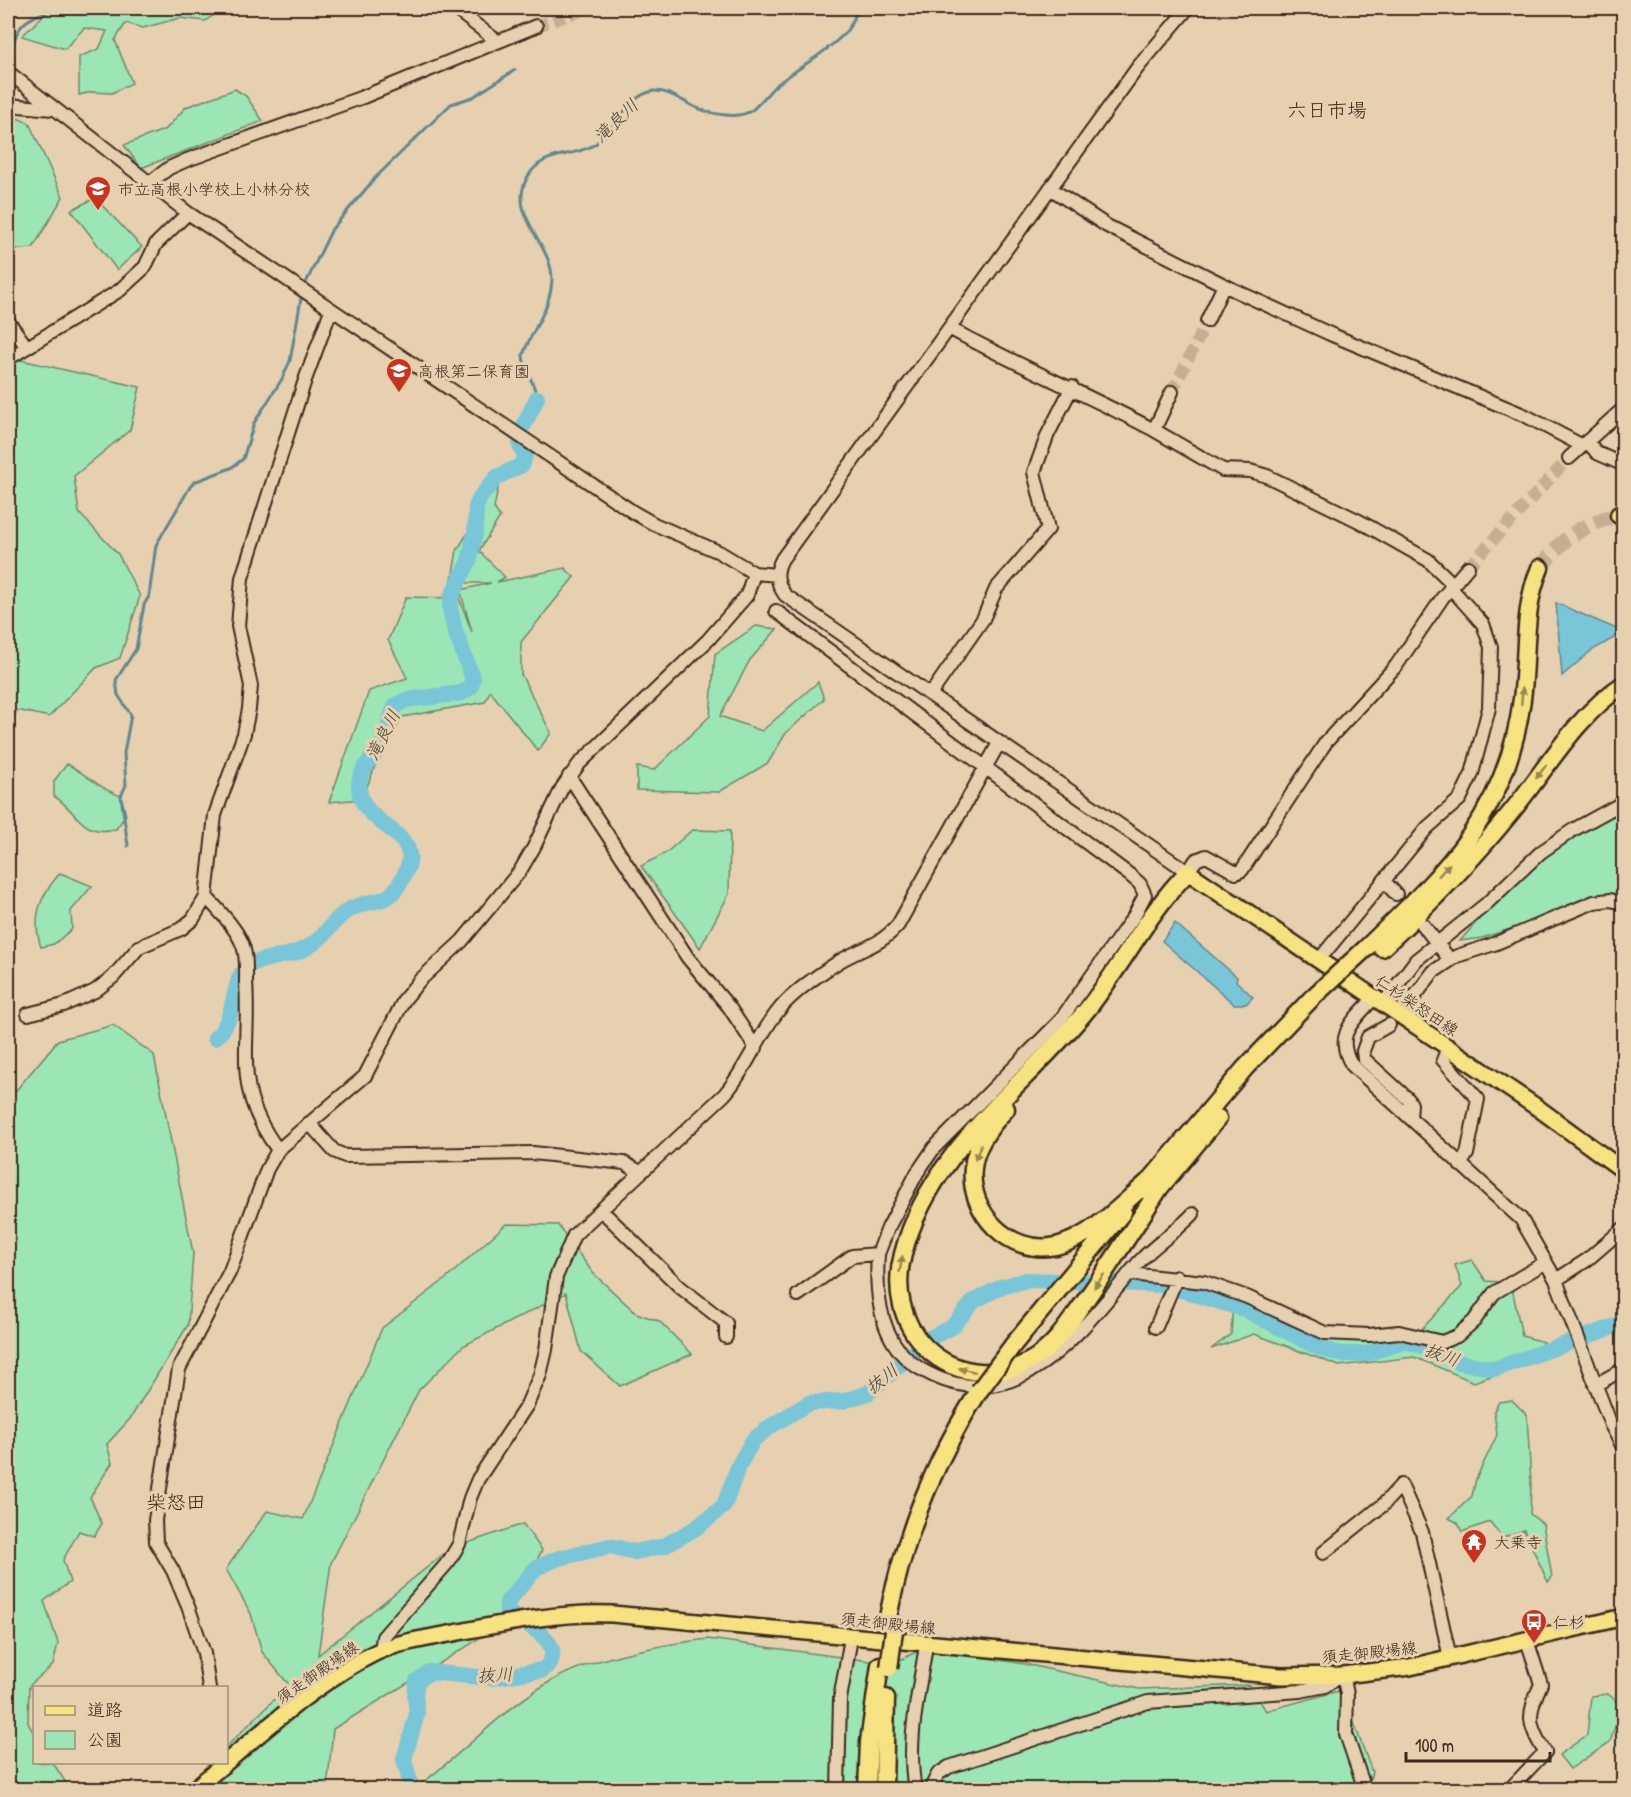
<svg xmlns="http://www.w3.org/2000/svg" width="1631" height="1797" font-family="'Patrick Hand','Klee One',sans-serif">
<style>
.green{fill:#9ce5b4;stroke:#6c8869;stroke-width:1.5}
.water{fill:#79c6d8;stroke:#60888e;stroke-width:1.5}
.lines{fill:none;stroke-linecap:round;stroke-linejoin:round}
.stream{stroke:#60888e;stroke-width:3}
.river{stroke:#79c6d8;stroke-width:16}
.minor-tunnel{stroke:#c4af92;stroke-width:12;stroke-dasharray:12 6;stroke-linecap:butt}
.highway-tunnel{stroke:#c4af92;stroke-width:16;stroke-dasharray:16 8;stroke-linecap:butt}
.minor-casing{stroke:#3b2a1e;stroke-width:16}
.major-casing{stroke:#3b2a1e;stroke-width:20}
.highway-casing{stroke:#3b2a1e;stroke-width:21}
.minor{stroke:#e6d0af;stroke-width:12}
.major{stroke:#f6e281;stroke-width:15}
.highway{stroke:#f6e281;stroke-width:16}
.highway-bridge-casing{stroke:#3b2a1e;stroke-width:21;stroke-linecap:butt}
.highway-bridge{stroke:#f6e281;stroke-width:16}
.oneway{fill:#988650}
.labels{text-anchor:middle;stroke-width:6;stroke-linejoin:round;paint-order:stroke}
.poi-label{font-size:16px;fill:#3b2a1e;stroke:#e6d0af;text-anchor:start}
.street-label{font-size:16px;fill:#3b2a1e;stroke:#e6d0af}
.water-label{font-size:18px;font-style:italic;fill:#44413a;stroke:#e6d0af}
.quarter-label{font-size:20px;fill:#3b2a1e;stroke:#e6d0af}
</style>
<rect width="100%" height="100%" fill="#e6d0af"/>
<filter id="ink" filterUnits="userSpaceOnUse"><feTurbulence type="fractalNoise" baseFrequency=".0167" numOctaves="2"/><feDisplacementMap in="SourceGraphic" scale="12" xChannelSelector="R" yChannelSelector="G"/><feConvolveMatrix kernelMatrix="1 2 1 2 8 2 1 2 1" color-interpolation-filters="sRGB"/></filter>
<g filter="url(#ink)">
<path class="green" d="M51,8H224L205,21L180,18L143,28L126,23L115,40L132,83L112,93L91,92L79,95V57L99,49L107,31L84,28L65,49L22,36Z
M235,89L246,96L263,121L141,168L124,145L166,129L186,107Z
M8,114L29,123L63,197L33,248L8,250Z
M95,198L142,247L117,270L71,210Z
M8,357L140,387L130,430L74,476L79,513L118,554L140,596L120,658L96,668L49,717L17,710L8,730Z
M498,488L494,508L500,517L479,551L505,577L497,582L565,568L574,577L521,642V674L551,733L538,751L490,691L485,702L402,717L376,764L362,799L329,802L369,691L407,678L388,640L406,597L459,598L472,632L460,590L491,583H467L452,579L457,550L471,528L482,498L493,489Z
M756,626L777,629L750,660L720,716L762,731L818,682L824,699L786,733L768,763L719,792L637,790V767L654,770L710,716L715,654Z
M67,764C85,773 101,790 121,796L126,815L116,829C80,837 79,812 54,796V781Z
M1623,814V903L1594,902L1482,938L1460,941L1520,872L1598,820Z
M692,830L730,831L729,894L700,948L641,866L666,853Z
M60,873L92,886L71,911L72,929L54,944L41,947C31,917 40,896 60,873Z
M113,1025L154,1055L193,1253L188,1325L130,1419L107,1444L112,1463L90,1497L102,1524L94,1536L79,1531L63,1560L70,1582L44,1601L58,1643L53,1665L29,1686L28,1723L34,1734V1762L53,1763L70,1789H8V1100L58,1040Z
M506,1224L558,1225L593,1273L636,1313L659,1321L692,1354L620,1386L581,1351L566,1293L463,1346L419,1390L331,1563L318,1655L450,1549L523,1524L542,1550L509,1616L471,1644L333,1729L327,1789L190,1790L209,1763L226,1762L227,1746L289,1685L262,1652L251,1614L226,1569L267,1511L303,1519L382,1328L448,1277Z
M1472,1260L1486,1281L1511,1283L1522,1336L1544,1342L1528,1363L1474,1382L1414,1357L1339,1366L1254,1334L1211,1349L1231,1334L1233,1301L1264,1305L1328,1328L1420,1331L1462,1286L1455,1265Z
M1512,1400L1527,1415L1531,1483L1530,1514L1543,1524L1552,1577L1548,1582L1524,1530L1503,1538L1490,1522L1462,1532L1458,1523L1449,1518L1472,1496L1476,1479L1497,1435L1494,1411L1499,1402Z
M708,1639L892,1664L924,1648L1025,1664L1139,1689L1250,1685L1266,1711L1342,1690L1372,1772L1367,1790H413C459,1757 497,1714 546,1684C588,1658 660,1645 708,1639Z
M1608,1694L1622,1706L1610,1742L1570,1769L1559,1755L1587,1735L1591,1696Z"/>
<path class="water" d="M1556,603L1619,630V635L1591,651L1562,676Z
M1175,923L1237,977L1236,981L1253,997L1246,1004H1234L1162,941Z"/>
<g class="lines">
<path class="stream" d="M10,69C13,27 20,18 61,8
M8,102L9,79
M304,287L332,229L376,177L451,104L473,97L515,70
M537,398C534,381 523,368 523,355C532,329 551,309 552,279C552,243 507,215 527,178C542,151 567,158 590,147C615,135 625,95 654,91C668,90 682,101 695,107C703,111 716,114 726,115C734,116 745,115 752,110C760,104 767,94 774,87C796,69 823,55 843,35C850,28 855,17 858,8
M128,846L121,796L126,785L124,753L131,715L118,695L116,680L136,649L144,605L149,596L156,545L190,487L194,482L231,468L243,459L254,423L282,379L290,361L302,293"/>
<path class="river" d="M524,425L537,398
M254,963C275,955 296,957 314,943C327,934 334,919 347,911C376,894 389,912 407,869C410,862 411,855 407,847C395,825 361,818 359,788C358,770 373,758 382,744C389,732 389,717 396,705L406,700L462,693L470,688L473,679L455,631L450,608L451,597L469,561L475,533L476,507L481,496L497,477L522,465L525,456L520,445
M215,1038C234,1022 231,996 241,974
M412,1790L404,1759L417,1714L415,1696L417,1681L429,1672L490,1678L543,1670C572,1645 526,1624 507,1612V1602L536,1568L559,1558L610,1546L635,1552L664,1546L696,1528L724,1506L738,1467L753,1440L771,1426L809,1403L843,1401L868,1393L930,1338L952,1327L974,1301L1001,1287L1027,1280L1165,1285L1244,1309L1321,1349L1341,1354H1365L1406,1341L1435,1350L1458,1362L1495,1369L1624,1323"/>
<path class="minor-tunnel" d="M536,26L590,8
M1172,392L1207,321
M1468,567L1569,458
M1389,1025L1415,996"/>
<path class="highway-tunnel" d="M1540,568C1561,539 1584,523 1619,515"/>
<defs>
<path id="minor" d="M454,8L497,41
M1188,8L1138,67L782,559C775,572 776,582 785,595L1188,872L1196,860L1206,856L1236,873L1242,870L1326,742L1396,666L1443,597L1468,567
M8,72L188,213L633,512L654,524L719,552L754,573L777,575
M8,105L53,109
M148,184L169,168L187,160L363,97L536,26
M1050,188L1107,226L1234,290L1330,334L1526,416L1581,445
M8,321L26,346
M1207,321L1224,285
M949,328C1016,365 1086,394 1154,430L1172,392
M8,359L120,290L145,267L156,244L188,213
M1154,430L1223,470L1250,471L1267,476L1359,521L1428,560L1453,584
M1587,441L1597,453L1624,465
M1569,458L1624,408
M776,611L1131,876L1140,884L1145,895L1134,916L1059,1022L934,1148L917,1173L888,1228L878,1254L852,1256L798,1295
M930,695L983,619L996,589L1048,529L1034,472L1048,434L1072,387
M569,776L688,958L729,1007L756,1048
M1385,882L1396,894
M1423,925L1450,960
M1318,961L1427,828L1460,799L1472,774L1489,708L1491,647L1483,624L1450,587
M1415,996L1433,972L1457,956L1494,944L1594,902L1610,900L1624,903
M1374,998C1354,1020 1333,1035 1352,1065L1521,1219L1556,1280L1611,1425L1624,1449
M1383,1004L1416,960L1485,905L1541,852L1573,830L1624,802
M28,1014L64,1005L95,991L113,977L139,947L181,929L193,919L206,897
M1389,1025L1368,1037L1363,1051L1364,1059L1408,1099L1411,1104L1410,1118
M1448,1047L1443,1060L1478,1099L1467,1154L1460,1165
M309,1123L334,1151L345,1156L533,1153L624,1163L640,1172
M278,1150C231,1086 251,1053 246,982C246,969 247,953 241,941C234,926 218,909 206,897L215,815L244,734L249,709L251,686L238,626L242,578L305,380L331,310
M601,1210L680,1287L726,1323V1337
M878,1254C875,1296 880,1344 919,1368C1017,1428 1084,1326 1139,1262C1155,1244 1176,1232 1193,1214
M1130,1274L1204,1282L1247,1297L1325,1333L1369,1335L1399,1332L1442,1342L1457,1336L1474,1321L1494,1293L1546,1262
M1556,1280L1587,1260L1624,1228
M1156,1327L1177,1277
M1595,1385L1624,1369
M1323,1553L1383,1505L1401,1485L1422,1532L1450,1658
M381,1650L383,1637L449,1561L459,1544L470,1498L478,1479L527,1405L540,1375L546,1350L556,1277L574,1235L724,1095C750,1066 762,1023 791,997C805,984 824,971 840,961C862,948 880,946 898,925L999,743
M209,1688L204,1653L189,1609L173,1571L156,1542L155,1520L179,1369L230,1271L267,1169L278,1150L365,1076L404,1000L419,981L462,941L520,871L534,847L562,788L579,764L708,640L747,595L754,573
M838,1790L840,1699L851,1638
M915,1790C906,1741 919,1693 926,1645
M930,1790L938,1774L949,1767L1148,1702L1300,1691L1325,1686L1343,1675L1347,1694L1346,1734L1362,1781L1361,1790
M1509,1790L1545,1752C1527,1724 1527,1714 1541,1684L1527,1640"/>
<path id="major" d="M1188,872L1538,1108L1624,1171
M193,1790C251,1743 312,1683 379,1651C402,1641 430,1638 454,1633C506,1623 559,1612 612,1614L1281,1676L1343,1675L1410,1667L1624,1617"/>
<path id="highway" d="M1619,515H1624
M1382,948C1429,905 1472,861 1512,811C1548,767 1576,716 1624,684
M1365,949C1444,873 1508,814 1522,699C1528,655 1522,610 1540,568
M1006,1109C991,1125 975,1145 973,1168C968,1212 1009,1256 1056,1246C1091,1238 1122,1204 1149,1181
M1159,1189C1134,1228 1109,1266 1083,1304C1070,1321 1059,1340 1042,1353C1007,1380 957,1379 925,1347C901,1322 894,1287 903,1254C930,1150 1020,1091 1085,1012C1122,967 1147,913 1188,872
M1142,1190L1245,1068L1312,998
M1152,1197L1218,1118
M1013,1345L1123,1212
M887,1622C903,1538 933,1463 979,1391
M867,1790L869,1742L880,1665
M884,1790L886,1698"/>
</defs>
<use href="#minor" class="minor-casing"/>
<use href="#major" class="major-casing"/>
<use href="#highway" class="highway-casing"/>
<use href="#minor" class="minor"/>
<use href="#major" class="major"/>
<use href="#highway" class="highway"/>
<defs>
<path id="highway-bridge" d="M1312,998L1365,949
M979,1391L1013,1345
M889,1668L895,1623"/>
</defs>
<use href="#highway-bridge" class="highway-bridge-casing"/>
<use href="#highway-bridge" class="highway-bridge"/>
</g>
<defs><path id="oneway-solid" d="M-6-.8H1V-3.2L6.5 0L1 3.2V.8H-6Z" transform="scale(1.5)"/></defs>
<g class="oneway">
<use href="#oneway-solid" transform="translate(1522 696) rotate(-85)"/>
<use href="#oneway-solid" transform="translate(1541 772) rotate(127)"/>
<use href="#oneway-solid" transform="translate(1444 870) rotate(-48)"/>
<use href="#oneway-solid" transform="translate(978 1152) rotate(110)"/>
<use href="#oneway-solid" transform="translate(901 1264) rotate(-80)"/>
<use href="#oneway-solid" transform="translate(1099 1281) rotate(126)"/>
<use href="#oneway-solid" transform="translate(967 1370) rotate(-167)"/>
</g>
</g>
<defs>
<symbol id="school-pin" viewBox="-11 -11 22 30"><path d="M0 17L-7.5 6A9.5 9.5 0 1 1 7.5 6Z" fill="#c8321e" stroke="#e6d0af"/><path d="M0-5L7-2L0 1L-7-2ZM-4 1L0 2.5L4 1V4Q0 6-4 4Z" fill="#fff"/></symbol>
<symbol id="temple-pin" viewBox="-11 -11 22 30"><path d="M0 17L-7.5 6A9.5 9.5 0 1 1 7.5 6Z" fill="#c8321e" stroke="#e6d0af"/><path d="M0-6L5-2H3V0L6.5 2.5H4V6H1.5V3h-3V6H-4V2.5H-6.5L-3 0V-2H-5Z" fill="#fff"/></symbol>
<symbol id="bus-pin" viewBox="-11 -11 22 30"><path d="M0 17L-7.5 6A9.5 9.5 0 1 1 7.5 6Z" fill="#c8321e" stroke="#e6d0af"/><path d="M-5-6H5V4H4V6H2V4H-2V6H-4V4H-5ZM-3.5-4V0h7V-4ZM-3.5 1.2v1.5H-2V1.2ZM2 1.2v1.5H3.5V1.2Z" fill="#fff"/></symbol>
</defs>
<g fill-rule="evenodd">
<use href="#school-pin" x="83" y="174" width="30" height="40"/>
<use href="#school-pin" x="384" y="356" width="30" height="40"/>
<use href="#temple-pin" x="1459" y="1527" width="30" height="40"/>
<use href="#bus-pin" x="1519" y="1607" width="30" height="40"/>
</g>
<g class="labels">
<g class="poi-label">
<text x="118" y="195">市立高根小学校上小林分校</text>
<text x="418" y="377">高根第二保育園</text>
<text x="1494" y="1548">大乗寺</text>
<text x="1553" y="1628">仁杉</text>
</g>
<g class="street-label">
<text transform="translate(1417 1005) rotate(34)" y="6">仁杉柴怒田線</text>
<text transform="translate(888 1623) rotate(6)" y="6">須走御殿場線</text>
<text transform="translate(1369 1652) rotate(-6)" y="6">須走御殿場線</text>
<text transform="translate(317 1672) rotate(-35)" y="6">須走御殿場線</text>
</g>
<g class="water-label">
<text transform="translate(616 121) rotate(-44)" y="6">滝良川</text>
<text transform="translate(383 735) rotate(-63)" y="6">滝良川</text>
<text transform="translate(1442 1355) rotate(20)" y="6">抜川</text>
<text transform="translate(882 1379) rotate(-39)" y="6">抜川</text>
<text transform="translate(495 1675) rotate(-3)" y="6">抜川</text>
</g>
<g class="quarter-label">
<text x="1327" y="117">六日市場</text>
<text x="176" y="1509">柴怒田</text>
</g>
</g>
<rect width="1631" height="1797" fill="none" stroke="#e6d0af" stroke-width="30"/>
<rect x="15" y="15" width="1601" height="1767" fill="none" stroke="#3b2a1e" stroke-width="2" filter="url(#ink)"/>
<rect x="33" y="1686" width="195" height="78" fill="#e6d0af" stroke="#a28e75" stroke-width="1.5"/>
<rect x="45" y="1706" width="30" height="9" fill="#f6e281" stroke="#a28e75" stroke-width="1.5"/>
<text x="87" y="1716" font-size="18" fill="#3b2a1e">道路</text>
<rect x="45" y="1731" width="30" height="18" fill="#9ce5b4" stroke="#a28e75" stroke-width="1.5"/>
<text x="87" y="1746" font-size="18" fill="#3b2a1e">公園</text>
<path d="M1406 1752v9h144v-9" fill="none" stroke="#3b2a1e" stroke-width="3"/>
<text x="1415" y="1752" font-size="18" fill="#3b2a1e" stroke="#e6d0af" stroke-width="4.5" paint-order="stroke">100 m</text>
</svg>
